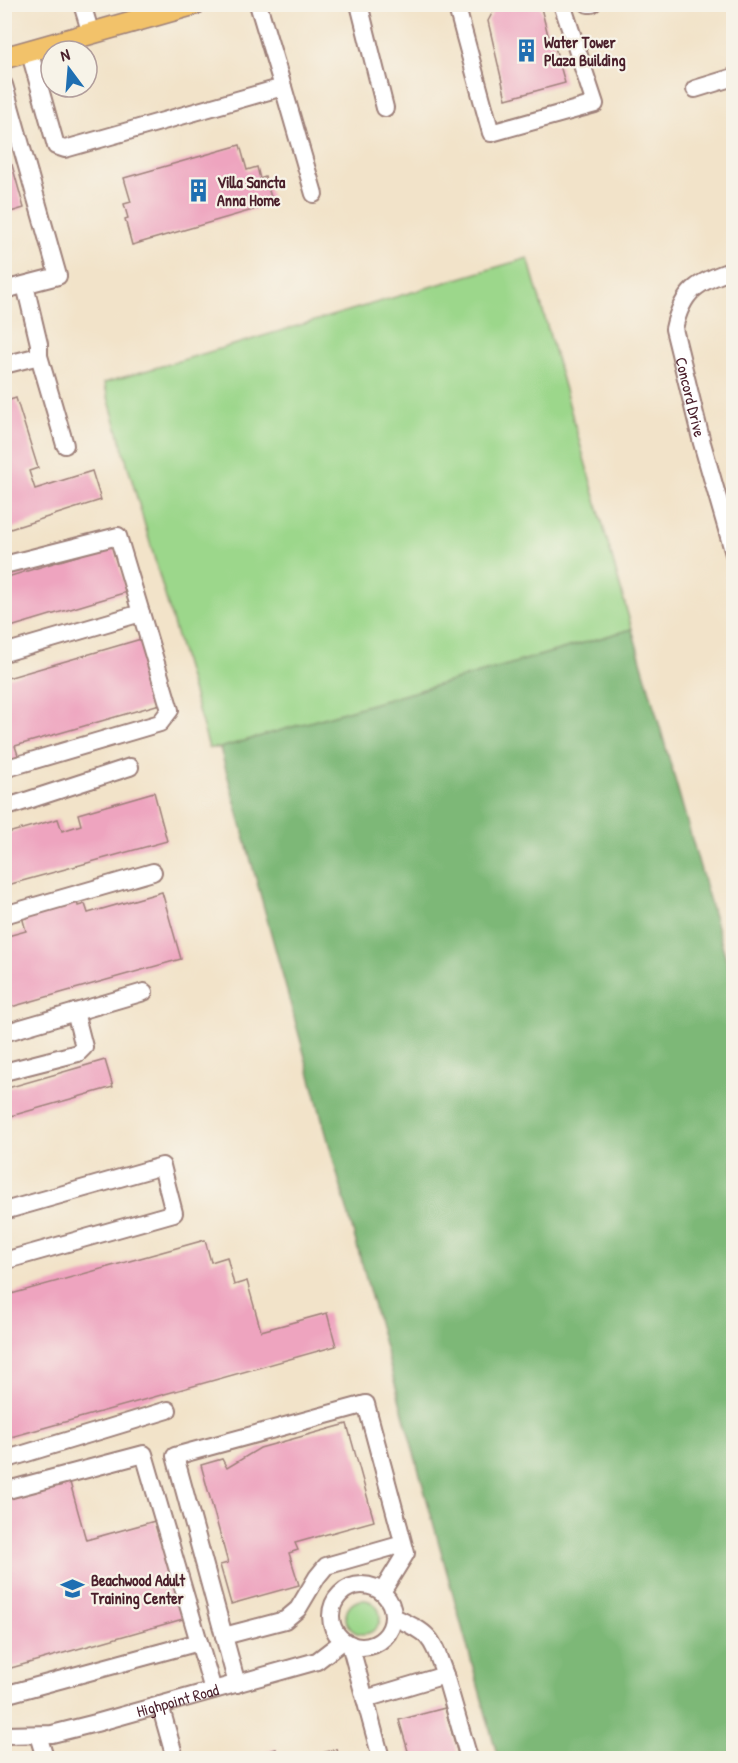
<svg xmlns="http://www.w3.org/2000/svg" width="738" height="1763" font-family="'Patrick Hand',sans-serif">
<style>
.green{fill:#9cd78b;stroke:#737b5b;stroke-width:1.5}
.forest{fill:#7db877;stroke:#646c51;stroke-width:1.5}
.building{fill:#eea4bf}
.lines{fill:none;stroke-linecap:round;stroke-linejoin:round}
.minor-casing{stroke:#9e817a;stroke-width:20}
.major-casing{stroke:#9e817a;stroke-width:24}
.minor{stroke:#fff;stroke-width:16}
.major{stroke:#f2c26a;stroke-width:21}
.labels{text-anchor:middle;stroke-width:4.5;stroke-linejoin:round;paint-order:stroke}
.poi-label{font-size:16px;font-weight:bold;fill:#4a1f2b;stroke:#f7f3e8;text-anchor:start}
.street-label{font-size:16px;fill:#4a1f2b;stroke:#f7f3e8}
</style>
<rect width="100%" height="100%" fill="#f7f3e8"/>
<filter id="ink" filterUnits="userSpaceOnUse"><feTurbulence type="fractalNoise" baseFrequency=".0167" numOctaves="2"/><feDisplacementMap in="SourceGraphic" scale="12" xChannelSelector="R" yChannelSelector="G"/><feConvolveMatrix kernelMatrix="1 2 1 2 8 2 1 2 1" color-interpolation-filters="sRGB"/></filter>
<filter id="wash" filterUnits="userSpaceOnUse"><feTurbulence type="fractalNoise" baseFrequency=".008" numOctaves="4" result="noise"/><feDisplacementMap in="SourceGraphic" scale="24" xChannelSelector="R" yChannelSelector="G"/><feGaussianBlur stdDeviation="1.35" result="paint"/><feColorMatrix in="noise" values="0 0 0 0 0 0 0 0 0 0 0 0 0 0 0 0 0 1.4 0 .05"/><feComposite in="paint" operator="in"/></filter>
<g filter="url(#wash)">
<rect width="100%" height="100%" fill="#f2e3c9"/>
<path class="green" d="M528,258L632,629L220,748H209L104,383Z
M346 1617a17 17 0 1 1 34 0a17 17 0 1 1-34 0Z"/>
<path class="forest" d="M632,629L733,983V1758H498L220,748Z"/>
<g id="blocks">
<path class="building" d="M497,4H540L548,35L553,40L565,83L506,99L488,21Z
M240,145L247,170L257,167L260,179L265,177L273,204L132,245L125,219L128,218L124,204L131,202L124,178Z
M12,165L24,208L4,214V167Z
M16,398L38,468L29,471L35,489L92,471L101,500L7,530L4,523V402Z
M113,545L127,592L4,629V578Z
M141,639L160,704L15,746L20,761L4,766V679Z
M154,792L167,841L4,886V834L58,819L62,831L81,825L78,814Z
M162,892L181,959L4,1009V937L26,931L21,913L76,897L78,906L85,904L88,913Z
M105,1060L113,1087L4,1118V1089Z
M205,1240L211,1262L227,1257L234,1285L247,1281L261,1331L327,1313L336,1346L4,1439V1296Z
M347,1424L374,1521L295,1543L298,1550L289,1553L299,1585L231,1604L220,1565L228,1563L201,1465L222,1459L227,1468L260,1448Z
M69,1479L86,1540L155,1521L183,1619L4,1670V1498Z
M445,1708L459,1758H410L399,1720Z
M276,1749L279,1758H245Z
M337,1749L339,1758H304Z"/>
</g>
</g>
<g filter="url(#ink)">
<use href="#blocks" fill-opacity="0" stroke="#9e817a" stroke-width="1.5"/>
<g class="lines">
<defs>
<g id="minor">
<path d="M82,4L91,34"/>
<path d="M359,4L385,108"/>
<path d="M456,4L491,133L595,104L562,4"/>
<path d="M588,4H592"/>
<path d="M29,50L56,146L65,149L283,87L258,4"/>
<path d="M4,85L58,276L4,290"/>
<path d="M283,87L314,194"/>
<path d="M695,89L734,77"/>
<path id="s1" d="M734,270C698,281 682,291 674,329L702,443L734,554"/>
<path d="M25,285L39,344V356L65,445"/>
<path d="M4,365L39,356"/>
<path d="M4,565L118,536L170,710L160,723L4,769"/>
<path d="M4,653L141,613"/>
<path d="M4,808L130,767"/>
<path d="M4,915L153,872"/>
<path d="M4,1033L144,992"/>
<path d="M4,1072L78,1053L84,1047L75,1012"/>
<path d="M4,1211L162,1166L174,1213L4,1261"/>
<path d="M4,1460L168,1410"/>
<path d="M4,1491L144,1454L213,1690"/>
<circle cx="362" cy="1616" r="31"/>
<path d="M394,1617C432,1635 431,1636 445,1675"/>
<path d="M224,1636L285,1620L298,1609L317,1577L326,1566L403,1544"/>
<path d="M350,1644L381,1758"/>
<path d="M237,1684L175,1456L366,1404L406,1553L382,1592"/>
<path d="M4,1695L199,1642"/>
<path d="M365,1699L445,1675L469,1758"/>
<path d="M160,1705L175,1758"/>
<path id="s2" d="M4,1735L52,1734L96,1723L317,1661L343,1641"/>
<path d="M38,1735L45,1758"/>
</g>
<path id="major" d="M4,58L195,4"/>
</defs>
<use href="#minor" class="minor-casing"/>
<use href="#major" class="major-casing"/>
<use href="#minor" class="minor"/>
<use href="#major" class="major"/>
</g>
</g>
<defs>
<symbol id="building-bare" viewBox="-9 -9 18 18"><path d="M-4-6H4V6H1V3H-1V6H-4ZM-2.5-4.3h1.7v1.8h-1.7ZM.8-4.3h1.7v1.8H.8ZM-2.5-1h1.7V.8h-1.7ZM.8-1h1.7V.8H.8Z" fill="#1f6fb2" stroke="#f7f3e8" stroke-width="2.5" paint-order="stroke"/></symbol>
<symbol id="school-bare" viewBox="-9 -9 18 18"><path d="M0-5L7-2L0 1L-7-2ZM-4 1L0 2.5L4 1V4Q0 6-4 4Z" fill="#1f6fb2" stroke="#f7f3e8" stroke-width="2.5" paint-order="stroke"/></symbol>
</defs>
<g fill-rule="evenodd">
<use href="#building-bare" x="510" y="34" width="33" height="33"/>
<use href="#building-bare" x="182" y="174" width="33" height="33"/>
<use href="#school-bare" x="56" y="1572" width="33" height="33"/>
</g>
<g class="labels">
<g class="poi-label">
<text x="544" y="48">Water Tower<tspan x="544" dy="18">Plaza Building</tspan></text>
<text x="217" y="188">Villa Sancta<tspan x="217" dy="18">Anna Home</tspan></text>
<text x="91" y="1586">Beachwood Adult<tspan x="91" dy="18">Training Center</tspan></text>
</g>
<g class="street-label">
<text dy="6" stroke="none"><textPath href="#s1" startOffset="160">Concord Drive</textPath></text>
<text dy="6" stroke="none"><textPath href="#s2" startOffset="178">Highpoint Road</textPath></text>
</g>
</g>
<rect width="738" height="1763" fill="none" stroke="#f7f3e8" stroke-width="24"/>
<g transform="translate(69 69) rotate(344)"><circle r="28" fill="#f7f3e8" stroke="#b29e9c" stroke-width="1.5"/>
<path d="M0-4.5L10 22L0 15L-10 22Z" fill="#1f6fb2"/>
<text y="-9" font-size="16" font-weight="bold" text-anchor="middle" fill="#4a1f2b">N</text>
</g>
</svg>
